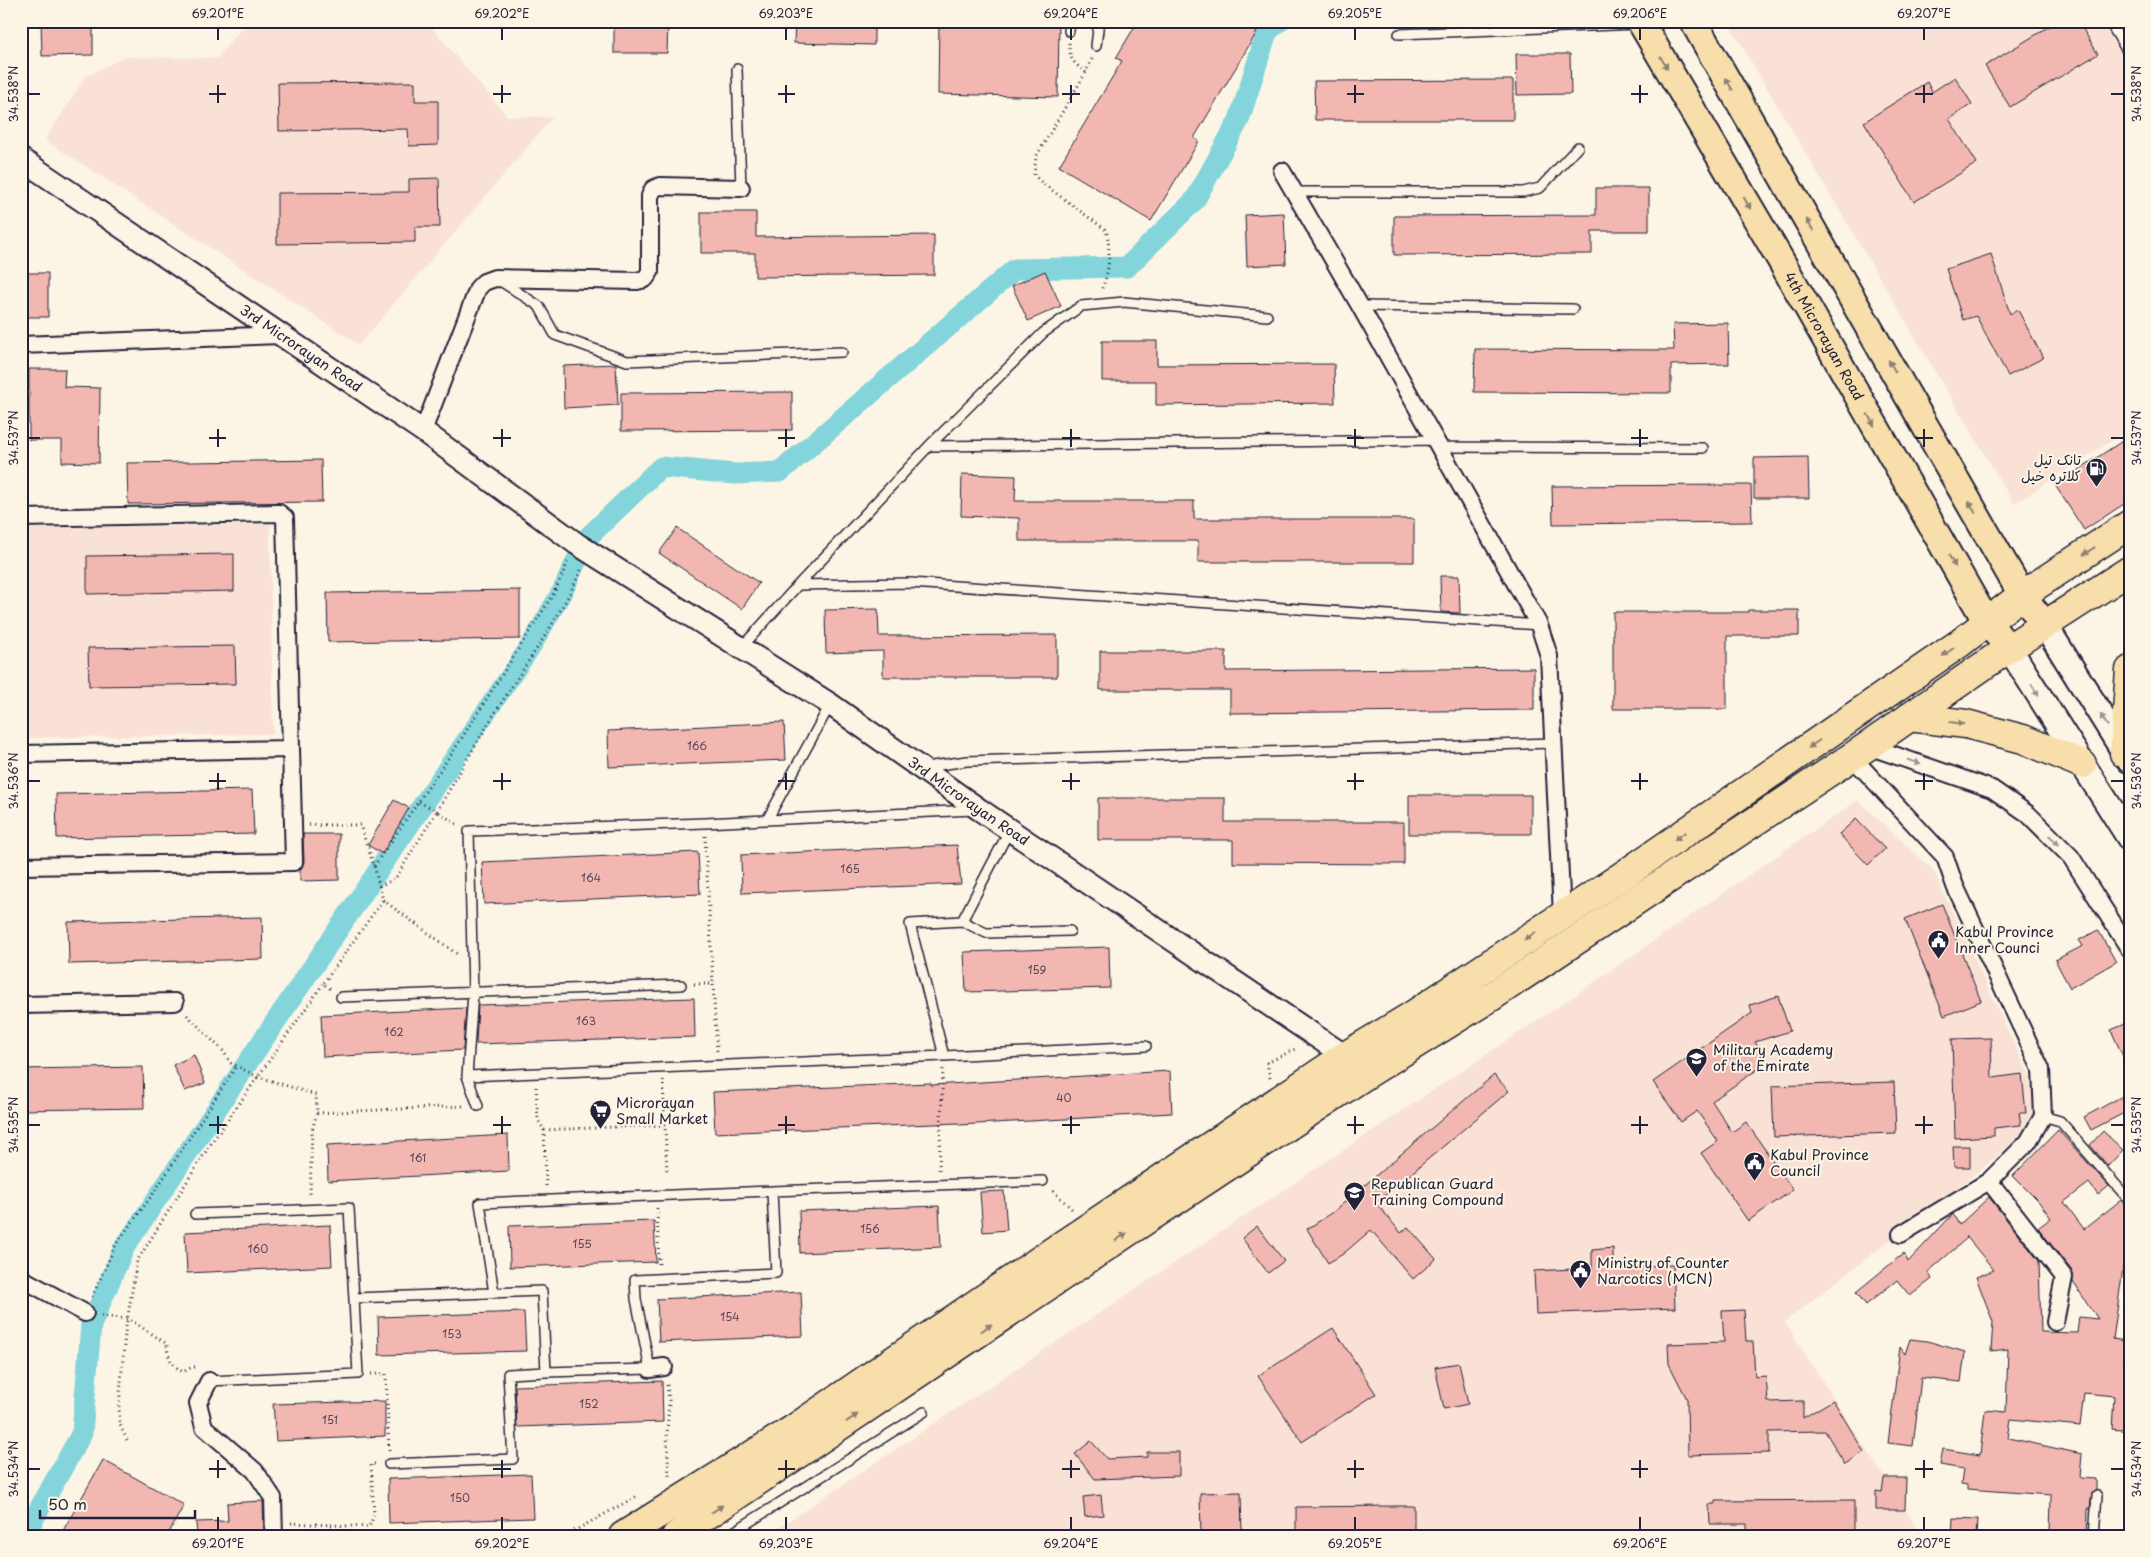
<svg xmlns="http://www.w3.org/2000/svg" width="2151" height="1557" font-family="'Playpen Sans','Playpen Sans Arabic',sans-serif">
<style>
.built{fill:#f9e2d5}
.lines{fill:none;stroke-linecap:round;stroke-linejoin:round}
.canal{stroke:#84d5db;stroke-width:21}
.building{fill:#f3b7b1;stroke:#22223b}
.service-casing{stroke:#22223b;stroke-width:12}
.minor-casing{stroke:#22223b;stroke-width:20}
.tertiary-casing{stroke:#22223b;stroke-width:25}
.secondary-casing{stroke:#22223b;stroke-width:28}
.primary-casing{stroke:#22223b;stroke-width:30}
.trunk-casing{stroke:#22223b;stroke-width:31}
.path{stroke:#22223b;stroke-width:3;stroke-dasharray:1 4;stroke-linecap:butt}
.service{stroke:#fcf5e5;stroke-width:9}
.minor{stroke:#fcf5e5;stroke-width:16}
.tertiary{stroke:#fcf5e5;stroke-width:21}
.secondary{stroke:#fcf5e5;stroke-width:24}
.primary{stroke:#f8deab;stroke-width:26}
.trunk{stroke:#f8deab;stroke-width:28}
.oneway{fill:#8d8073}
.oneway2{fill:#9a9698}
.ticks{fill:none;stroke:#22223b;stroke-width:2}
.labels{text-anchor:middle;stroke-width:4;stroke-linejoin:round;paint-order:stroke}
.number-label{font-size:11px;fill:#564758}
.street-label{font-size:14px;fill:#22223b;stroke:#fcf5e5}
.poi-label{font-size:14px;fill:#22223b;stroke:#fcf5e5;text-anchor:start}
.neatline{fill:none;stroke:#22223b;stroke-width:2}
.ticks-label{font-size:12px;text-anchor:middle;fill:#22223b}
</style>
<rect width="100%" height="100%" fill="#fcf5e5"/>
<filter id="ink" filterUnits="userSpaceOnUse"><feTurbulence type="fractalNoise" baseFrequency=".02" numOctaves="2"/><feDisplacementMap in="SourceGraphic" scale="10" xChannelSelector="R" yChannelSelector="G"/><feConvolveMatrix kernelMatrix="1 2 1 2 8 2 1 2 1" color-interpolation-filters="sRGB"/></filter>
<g filter="url(#ink)">
<path class="built" d="M248,21H426L507,116L553,117L359,345L45,140L85,77L124,57L217,58Z
M1727,21H2130V429L2014,504Z
M270,524L273,734L21,738V528Z
M1858,800L1933,870L2029,1075L2035,1109L2025,1135L1785,1322L1922,1536H766L1571,998Z"/>
<g class="lines">
<path class="canal" d="M24,1536L82,1433L91,1325L124,1248L244,1068L531,646L564,588L587,538L661,467L735,474L780,472L1015,269L1127,267L1195,200L1239,120L1267,32L1280,21"/>
</g>
<path class="building" d="M41,21H93V55L42,56Z
M614,21H668L667,53H614Z
M795,21H874V45L794,43Z
M939,21H1059L1058,97L938,94Z
M1138,21H1239L1257,32L1194,138L1199,141L1151,221L1059,166L1122,61L1116,58Z
M2058,21H2078L2098,54L2010,107L1985,66Z
M1516,54H1570L1571,94L1517,95Z
M1955,77L1972,104L1949,119L1977,163L1914,202L1864,122L1927,82L1932,92Z
M1513,80V120H1315L1314,81Z
M415,82V101H438V145L409,146L408,129L279,131L278,83Z
M439,178L440,227H415V242L277,244V193L409,192V179Z
M1596,188H1649V231H1592V254L1394,255V216L1596,215Z
M701,212H756V237L934,235V275L755,277V253H701Z
M1284,213L1286,264L1247,266L1245,215Z
M1991,254L2010,314L2018,310L2043,358L2008,376L1976,316L1963,320L1946,269Z
M1045,271L1061,306L1028,321L1012,286Z
M21,273H48V317H21Z
M1728,323L1729,364L1671,365V393L1474,392L1475,349L1674,350L1673,324Z
M1102,341H1157V365L1334,364L1335,403L1156,405V381H1102Z
M616,364L618,405L564,408L563,366Z
M29,369H65L64,387L100,388L99,463L62,462V440H29Z
M792,392V430L621,431V393Z
M2130,436V500L2084,530L2055,485Z
M1808,457L1809,498H1754V458Z
M321,460L322,502L128,504L127,463Z
M962,474L1016,476L1015,501H1194V519H1414V562H1198V541H1019V518L961,516Z
M1751,485L1752,522L1553,524L1552,486Z
M677,528L759,583L742,609L659,553Z
M234,554V591L87,594V556Z
M1440,576H1459L1460,613L1441,612Z
M520,590V639L328,642L327,593Z
M878,609L879,636L1057,635V677H883V651L826,653L825,610Z
M1748,610H1799V636H1727V709H1613V612H1748Z
M235,646L236,684L89,686L88,648Z
M1100,651H1226V671L1534,668V710L1230,713V690H1100Z
M784,722L786,760L609,767L608,731Z
M252,790L254,834L57,838L56,794Z
M1409,795H1531V834H1409Z
M1098,798H1225V822H1404V864L1233,863V840H1098Z
M394,800L409,808L382,854L368,845Z
M1856,819L1885,849L1868,865L1839,834Z
M303,834H339V880L300,881V870L304,862Z
M957,845L961,884L742,893L741,855Z
M698,852L700,894L484,904L482,862Z
M1942,904L1981,1001L1944,1016L1905,919Z
M262,917L263,959L69,964L68,922Z
M2098,930L2116,962L2070,988L2055,960L2083,946L2079,940Z
M1109,947L1110,988L966,992L964,952Z
M1778,996L1790,1031L1755,1042L1768,1062L1712,1101L1732,1132L1746,1122L1793,1190L1748,1221L1701,1153L1718,1141L1697,1111L1681,1122L1653,1082L1752,1013L1750,1005Z
M694,998L695,1037L476,1044L478,1005Z
M466,1008L463,1050L323,1057L321,1015Z
M2130,1022V1072L2111,1030Z
M1991,1038L1992,1078L2022,1074L2026,1113H2019L2021,1125L1994,1128V1136L1955,1138L1952,1039Z
M194,1055L205,1083L185,1091L173,1065Z
M143,1067L144,1108L21,1110V1069Z
M1170,1071L1172,1113L959,1125L958,1123L715,1133L713,1092L931,1083V1085Z
M1494,1075L1509,1091L1376,1203L1401,1233L1408,1227L1436,1259L1413,1279L1371,1230L1343,1254L1328,1263L1307,1229L1332,1213Z
M1894,1082L1896,1133L1774,1137L1772,1086Z
M2130,1092V1110L2091,1130L2084,1117Z
M2058,1130L2109,1186L2098,1195L2089,1183L2064,1202L2084,1229L2121,1200L2130,1211V1268L2124,1261L2113,1339L2126,1341L2123,1360H2130V1431L2112,1429L2114,1396L2084,1393L2080,1426L2011,1419L2008,1438L2082,1454L2080,1478L2096,1479V1490L2092,1493L2090,1509H2088L2087,1536H2050L2051,1495L1967,1489V1485L1961,1484L1963,1469L1940,1465L1943,1449L1980,1455L1985,1410L2006,1412L2008,1349L1991,1351L1993,1322L1976,1277L1994,1270L1966,1236L1967,1238L1928,1272L1932,1279L1910,1296L1897,1280L1866,1305L1856,1292L1904,1253L1908,1262L1952,1215L1953,1214L1959,1225L1989,1197L2039,1261L2041,1332L2077,1333L2079,1317L2098,1319L2073,1282L2072,1271L2038,1228L2051,1218L2039,1202L2013,1176Z
M2103,1131L2123,1150L2108,1166L2090,1145Z
M508,1135L509,1171L328,1181L327,1145Z
M1953,1146H1970V1167H1954Z
M1004,1191L1007,1230L983,1232L980,1192Z
M939,1206L941,1247L800,1253L799,1211Z
M654,1221L656,1262L510,1267L509,1226Z
M330,1225L332,1266L187,1273L185,1232Z
M1257,1226L1284,1261L1268,1273L1242,1238Z
M1613,1248V1267L1673,1265L1675,1308L1536,1314L1534,1271L1592,1268V1250Z
M801,1292L803,1336L659,1342L657,1299Z
M1744,1310L1746,1341H1753L1755,1377L1766,1376L1768,1402L1803,1401V1418L1833,1400L1864,1452L1845,1464L1825,1431L1769,1432V1453L1688,1455L1687,1399L1669,1364L1668,1344L1724,1342L1722,1311Z
M524,1312L526,1351L379,1355L378,1317Z
M1333,1328L1376,1394L1302,1442L1258,1376Z
M1910,1339L1927,1341L1965,1352L1961,1382L1921,1378L1913,1446L1888,1443L1900,1347L1905,1354Z
M1459,1363L1468,1404L1444,1409L1435,1367Z
M662,1381L663,1422L517,1427L515,1386Z
M385,1401V1436L276,1441L273,1404Z
M1091,1441L1107,1459L1147,1457V1452H1179V1476L1095,1479L1075,1454Z
M103,1460L184,1505L167,1536H60Z
M531,1474L533,1518L389,1523L388,1479Z
M1884,1478H1906L1905,1510H1876V1491L1882,1492Z
M1241,1492L1242,1536H1201L1200,1493Z
M1101,1495L1103,1515L1085,1517L1083,1497Z
M1854,1500V1536H1747V1524H1710L1709,1504H1715V1501Z
M263,1501L264,1536H197L196,1522L228,1521L227,1503Z
M1392,1506H1414V1536H1296V1507Z
M1953,1518L1978,1519L1977,1536H1952Z"/>
<g class="lines">
<defs>
<path id="service" d="M2109,21L2130,56
M1069,31L1070,21
M1399,34L1638,24
M1096,46L1099,21
M737,69L741,188
M1293,192H1523L1540,188L1578,147
M499,280L539,306L555,335L627,361L842,352
M1360,306L1573,309
M929,446L1436,440
M1439,447L1703,448
M798,585L910,583L1539,625
M741,648L798,585L929,446L1043,333L1081,306L1124,302L1267,316
M925,767L967,761L1554,743
M767,820L830,705
M1010,829L962,921L986,933L1070,931
M962,921L910,924L944,1056L1146,1046
M341,997L681,985
M467,1076L944,1056
M478,1106L467,1076L473,993L469,831L705,823L973,810
M2043,1116L2060,1121L2130,1201
M195,1214L349,1208L358,1374L209,1381
M494,1293L480,1203L772,1191
M354,1298L542,1291L546,1372L650,1369L636,1299L635,1280L776,1273L772,1191L1043,1181
M389,1464L513,1459L508,1374L546,1372
M727,1536L924,1412
M2094,1536L2097,1496"/>
<path id="minor" d="M1282,171L1360,306L1539,625L1549,656L1562,915
M21,345L280,335
M423,431L478,288L484,282L495,278L637,281L645,279L650,272V196L653,189L660,186L741,188
M21,518L279,513L285,518L294,862L21,866
M1868,746L1992,789L2028,814L2071,857L2130,950
M21,754L290,749
M1852,757L1945,857L1955,886L2041,1069L2043,1116L2028,1142L1989,1181L1901,1234
M21,1005L175,1002
M1989,1181L2064,1277L2055,1322
M21,1278L85,1313
M650,1369L664,1367
M209,1381L198,1403L204,1427L255,1471L273,1498L274,1536"/>
<g id="tertiary">
<path id="s1" d="M21,159L423,431L577,544L830,704L980,810L1345,1056"/>
</g>
<path id="secondary" d="M2045,625L2129,760
M2009,648L2130,839"/>
<g id="primary">
<path id="s2" d="M1640,21L1780,259L1986,621L2009,648"/>
<path d="M1693,21L2022,595L2045,625"/>
</g>
<path id="trunk" d="M1909,717L1966,724L2023,739L2082,764
M2124,753L2130,670
M623,1536L792,1430L1056,1249L1345,1056L1413,1015L1628,872L1960,643L2022,595L2130,524
M676,1536L1128,1232L1367,1074L1491,997L1868,746L2009,648L2130,570"/>
</defs>
<use href="#service" class="service-casing"/>
<use href="#minor" class="minor-casing"/>
<use href="#tertiary" class="tertiary-casing"/>
<use href="#secondary" class="secondary-casing"/>
<use href="#primary" class="primary-casing"/>
<use href="#trunk" class="trunk-casing"/>
<path class="path" d="M1069,43C1069,59 1074,64 1086,72
M1092,59L1086,72L1036,157L1034,175L1042,183L1106,230C1111,248 1110,273 1101,290
M419,802L437,811C457,777 476,743 497,710C526,663 559,620 581,570
M309,825H360L374,866L383,900L323,984L331,989
M705,836L713,984
M374,866L456,747L554,593L568,562
M379,886L395,879L437,811L458,825
M383,900L457,954
M694,984H713L717,1051
M187,1015L223,1051L231,1063L256,1076L316,1095L317,1113L312,1130L310,1196
M1270,1078L1267,1063L1297,1048
M663,1080L665,1125
M536,1087L538,1120L544,1130L665,1125L667,1173
M317,1113L464,1106
M544,1130L546,1186
M939,1170L943,1069
M1053,1191L1074,1211
M657,1208L659,1265
M92,1297L116,1244L153,1194L237,1065
M101,1316L129,1319L167,1344C168,1360 171,1364 183,1372L192,1367H196
M371,1374H386L389,1450
M667,1385L669,1400L667,1434L669,1478
M127,1440L120,1425L119,1407L125,1333L137,1261L210,1145L323,984
M291,1523L369,1527L374,1515L371,1464H377
M565,1536L639,1495"/>
<use href="#service" class="service"/>
<use href="#minor" class="minor"/>
<use href="#tertiary" class="tertiary"/>
<use href="#secondary" class="secondary"/>
<use href="#primary" class="primary"/>
<use href="#trunk" class="trunk"/>
</g>
<defs><path id="oneway-solid" d="M-6-.8H1V-3.2L6.5 0L1 3.2V.8H-6Z" transform="scale(1.25)"/></defs>
<g class="oneway">
<use href="#oneway-solid" transform="translate(1664 63) rotate(59)"/>
<use href="#oneway-solid" transform="translate(1729 84) rotate(-120)"/>
<use href="#oneway-solid" transform="translate(1747 203) rotate(59)"/>
<use href="#oneway-solid" transform="translate(1810 225) rotate(-120)"/>
<use href="#oneway-solid" transform="translate(1892 366) rotate(-120)"/>
<use href="#oneway-solid" transform="translate(1871 420) rotate(60)"/>
<use href="#oneway-solid" transform="translate(1972 507) rotate(-120)"/>
<use href="#oneway-solid" transform="translate(2089 551) rotate(147)"/>
<use href="#oneway-solid" transform="translate(1952 561) rotate(60)"/>
<use href="#oneway-solid" transform="translate(1948 652) rotate(145)"/>
<use href="#oneway-solid" transform="translate(1957 723) rotate(7)"/>
<use href="#oneway-solid" transform="translate(1814 744) rotate(145)"/>
<use href="#oneway-solid" transform="translate(1680 836) rotate(145)"/>
<use href="#oneway-solid" transform="translate(1530 936) rotate(146)"/>
<use href="#oneway-solid" transform="translate(1121 1237) rotate(-34)"/>
<use href="#oneway-solid" transform="translate(986 1328) rotate(-34)"/>
<use href="#oneway-solid" transform="translate(852 1418) rotate(-34)"/>
<use href="#oneway-solid" transform="translate(717 1509) rotate(-34)"/>
</g>
<g class="oneway2">
<use href="#oneway-solid" transform="translate(2035 690) rotate(58)"/>
<use href="#oneway-solid" transform="translate(2104 720) rotate(-122)"/>
<use href="#oneway-solid" transform="translate(1914 762) rotate(19)"/>
<use href="#oneway-solid" transform="translate(2054 840) rotate(44)"/>
</g>
</g>
<path class="ticks" d="M218,28V40M502,28V40M786,28V40M1071,28V40M1355,28V40M1640,28V40M1924,28V40M218,85V103M502,85V103M786,85V103M1071,85V103M1355,85V103M1640,85V103M1924,85V103M28,94H40M209,94H226M493,94H511M778,94H795M1062,94H1080M1347,94H1364M1631,94H1648M1915,94H1933M2111,94H2124M218,429V447M502,429V447M786,429V447M1071,429V447M1355,429V447M1640,429V447M1924,429V447M28,438H40M209,438H226M493,438H511M778,438H795M1062,438H1080M1347,438H1364M1631,438H1648M1915,438H1933M2111,438H2124M218,773V790M502,773V790M786,773V790M1071,773V790M1355,773V790M1640,773V790M1924,773V790M28,781H40M209,781H226M493,781H511M778,781H795M1062,781H1080M1347,781H1364M1631,781H1648M1915,781H1933M2111,781H2124M218,1116V1134M502,1116V1134M786,1116V1134M1071,1116V1134M1355,1116V1134M1640,1116V1134M1924,1116V1134M28,1125H40M209,1125H226M493,1125H511M778,1125H795M1062,1125H1080M1347,1125H1364M1631,1125H1648M1915,1125H1933M2111,1125H2124M218,1460V1478M502,1460V1478M786,1460V1478M1071,1460V1478M1355,1460V1478M1640,1460V1478M1924,1460V1478M28,1469H40M209,1469H226M493,1469H511M778,1469H795M1062,1469H1080M1347,1469H1364M1631,1469H1648M1915,1469H1933M2111,1469H2124M218,1517V1530M502,1517V1530M786,1517V1530M1071,1517V1530M1355,1517V1530M1640,1517V1530M1924,1517V1530"/>
<defs>
<symbol id="fuel-pin" viewBox="-11 -11 22 30"><path d="M0 17L-7.5 6A9.5 9.5 0 1 1 7.5 6Z" fill="#22223b" stroke="#fcf5e5"/><path d="M-5.5-6h7V0h2V4h1.3V-2.5L3-4.5l.8-.8L6-3V5H2.5V1h-1V6h-7ZM-4.2-4.7v3.2H.2V-4.7Z" fill="#fff"/></symbol>
<symbol id="civic-pin" viewBox="-11 -11 22 30"><path d="M0 17L-7.5 6A9.5 9.5 0 1 1 7.5 6Z" fill="#22223b" stroke="#fcf5e5"/><path d="M-.6-6.5H3V-4.5H.6V-3L4-1V1h2V6H-6V1h2V-1L-.6-3ZM-1.2 2.5V6h2.4V2.5Z" fill="#fff"/></symbol>
<symbol id="university-pin" viewBox="-11 -11 22 30"><path d="M0 17L-7.5 6A9.5 9.5 0 1 1 7.5 6Z" fill="#22223b" stroke="#fcf5e5"/><path d="M0-5L7-2L0 1L-7-2ZM-4 1L0 2.5L4 1V4Q0 6-4 4Z" fill="#fff"/></symbol>
<symbol id="supermarket-pin" viewBox="-11 -11 22 30"><path d="M0 17L-7.5 6A9.5 9.5 0 1 1 7.5 6Z" fill="#22223b" stroke="#fcf5e5"/><path d="M-6-5.5h2.5l.6 2H6L4.5 2H-2.5L-4.4-4H-6ZM-1.5 3.2a1.3 1.3 0 1 0 .1 0ZM3 3.2a1.3 1.3 0 1 0 .1 0Z" fill="#fff"/></symbol>
</defs>
<g fill-rule="evenodd">
<use href="#fuel-pin" x="2084" y="456" width="25" height="34"/>
<use href="#civic-pin" x="1926" y="928" width="25" height="34"/>
<use href="#university-pin" x="1684" y="1046" width="25" height="34"/>
<use href="#supermarket-pin" x="588" y="1098" width="25" height="34"/>
<use href="#civic-pin" x="1742" y="1150" width="25" height="34"/>
<use href="#university-pin" x="1342" y="1180" width="25" height="34"/>
<use href="#civic-pin" x="1568" y="1258" width="25" height="34"/>
</g>
<g class="labels">
<g class="number-label">
<text x="697" y="750">166</text>
<text x="850" y="873">165</text>
<text x="591" y="882">164</text>
<text x="1037" y="974">159</text>
<text x="586" y="1025">163</text>
<text x="394" y="1036">162</text>
<text x="1064" y="1102">40</text>
<text x="418" y="1162">161</text>
<text x="870" y="1233">156</text>
<text x="582" y="1248">155</text>
<text x="258" y="1253">160</text>
<text x="730" y="1321">154</text>
<text x="452" y="1338">153</text>
<text x="589" y="1408">152</text>
<text x="330" y="1424">151</text>
<text x="460" y="1502">150</text>
</g>
<g class="street-label">
<text dy="5" stroke="none"><textPath href="#s2" startOffset="365">4th Microrayan Road</textPath></text>
<text dy="5" stroke="none"><textPath href="#s1" startOffset="338">3rd Microrayan Road</textPath></text>
<text dy="5" stroke="none"><textPath href="#s1" startOffset="1145">3rd Microrayan Road</textPath></text>
</g>
<g class="poi-label">
<text x="2081" y="465" text-anchor="end">تانک تیل<tspan x="2081" dy="16">کلاتره خیل</tspan></text>
<text x="1955" y="937">Kabul Province<tspan x="1955" dy="16">Inner Counci</tspan></text>
<text x="1713" y="1055">Military Academy<tspan x="1713" dy="16">of the Emirate</tspan></text>
<text x="616" y="1108">Microrayan<tspan x="616" dy="16">Small Market</tspan></text>
<text x="1770" y="1160">Kabul Province<tspan x="1770" dy="16">Council</tspan></text>
<text x="1371" y="1189">Republican Guard<tspan x="1371" dy="16">Training Compound</tspan></text>
<text x="1597" y="1268">Ministry of Counter<tspan x="1597" dy="16">Narcotics (MCN)</tspan></text>
</g>
</g>
<rect width="2151" height="1557" fill="none" stroke="#fcf5e5" stroke-width="55"/>
<path d="M40 1510v8h155v-8" fill="none" stroke="#22223b" stroke-width="2.5"/>
<text x="48" y="1510" font-size="15" fill="#22223b" stroke="#fcf5e5" stroke-width="4" paint-order="stroke">50 m</text>
<rect x="28" y="28" width="2096" height="1502" class="neatline"/>
<g class="ticks-label">
<text x="218" y="18">69.201°E</text>
<text x="502" y="18">69.202°E</text>
<text x="786" y="18">69.203°E</text>
<text x="1071" y="18">69.204°E</text>
<text x="1355" y="18">69.205°E</text>
<text x="1640" y="18">69.206°E</text>
<text x="1924" y="18">69.207°E</text>
<text transform="translate(14 94) rotate(-90)" y="4">34.538°N</text>
<text transform="translate(2137 94) rotate(-90)" y="4">34.538°N</text>
<text transform="translate(14 438) rotate(-90)" y="4">34.537°N</text>
<text transform="translate(2137 438) rotate(-90)" y="4">34.537°N</text>
<text transform="translate(14 781) rotate(-90)" y="4">34.536°N</text>
<text transform="translate(2137 781) rotate(-90)" y="4">34.536°N</text>
<text transform="translate(14 1125) rotate(-90)" y="4">34.535°N</text>
<text transform="translate(2137 1125) rotate(-90)" y="4">34.535°N</text>
<text transform="translate(14 1469) rotate(-90)" y="4">34.534°N</text>
<text transform="translate(2137 1469) rotate(-90)" y="4">34.534°N</text>
<text x="218" y="1548">69.201°E</text>
<text x="502" y="1548">69.202°E</text>
<text x="786" y="1548">69.203°E</text>
<text x="1071" y="1548">69.204°E</text>
<text x="1355" y="1548">69.205°E</text>
<text x="1640" y="1548">69.206°E</text>
<text x="1924" y="1548">69.207°E</text>
</g>
</svg>
